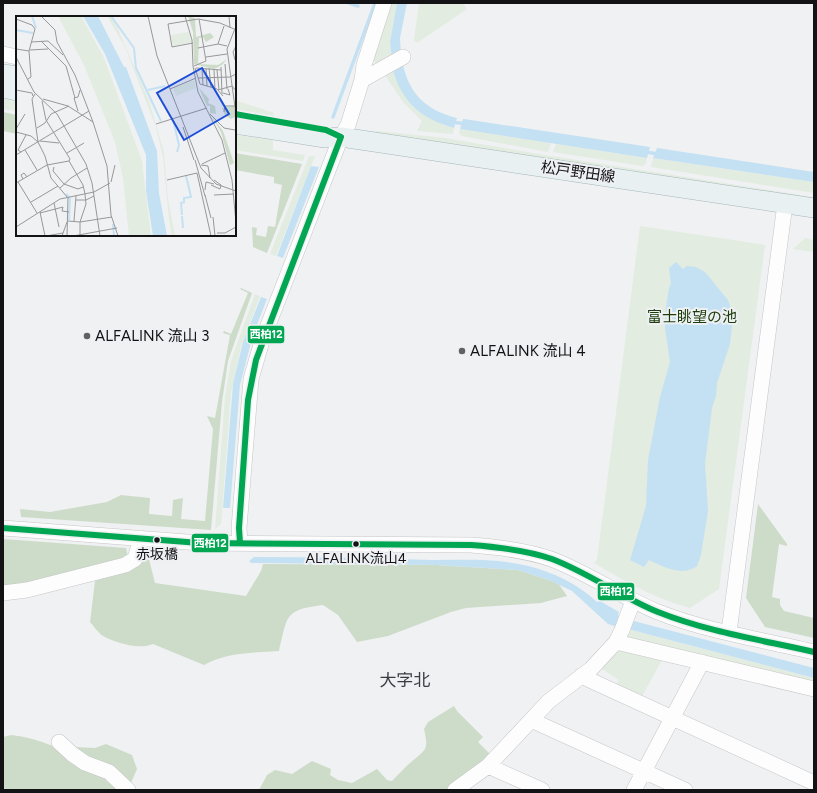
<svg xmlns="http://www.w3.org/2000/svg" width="817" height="793" font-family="Figtree,'Noto Sans JP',sans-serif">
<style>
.green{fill:#e2ece0}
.forest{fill:#cddcc9}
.water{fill:#c4e1f3}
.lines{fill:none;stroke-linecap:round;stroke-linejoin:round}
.stream{stroke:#c4e1f3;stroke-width:3.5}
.minor-casing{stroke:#c6c6c8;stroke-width:16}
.major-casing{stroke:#a7b6b9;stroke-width:20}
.minor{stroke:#fdfdfd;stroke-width:15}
.major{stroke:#e8f0f2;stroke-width:19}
.bus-1-casing{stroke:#eff0f4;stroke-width:9}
.bus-1{stroke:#00a651;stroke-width:6}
.poi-dot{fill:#606163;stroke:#eff0f4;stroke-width:1.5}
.bus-dot{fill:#131315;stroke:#eff0f4;stroke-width:1.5}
.labels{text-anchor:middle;stroke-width:4;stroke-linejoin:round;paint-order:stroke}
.bus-label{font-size:14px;fill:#131315;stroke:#eff0f4}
.street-label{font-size:15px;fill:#131315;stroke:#eff0f4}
.park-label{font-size:15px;fill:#1b3d0c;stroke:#eff0f4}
.poi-label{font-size:15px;fill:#131315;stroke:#eff0f4;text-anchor:start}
.quarter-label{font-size:17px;fill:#3a3b3e;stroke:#eff0f4}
.inset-river{fill:none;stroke:#c4e1f3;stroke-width:2}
.inset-road{fill:none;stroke:#98989a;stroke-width:1}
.view{fill:#1d4ed8;fill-opacity:0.15;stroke:#1d4ed8;stroke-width:2}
.inset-edge{fill:none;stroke:#131315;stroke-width:2}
.line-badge{stroke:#eff0f4;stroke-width:1.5}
.badge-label{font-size:11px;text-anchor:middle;font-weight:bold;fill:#fff}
</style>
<rect width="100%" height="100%" fill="#f0f1f3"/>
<path class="green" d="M385,3H397L390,42L392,60L378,67L372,57Z
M419,3H463L467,9L417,43L414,40Z
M392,66C401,99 422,119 454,128L453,134L417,131L422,121L403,102L383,72Z
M3,99L17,101V111L3,109Z
M235,100L274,113L273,116L235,109Z
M460,129L551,143L548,152L462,136L459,133Z
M377,131L445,138L551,156L813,197L814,200L372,132Z
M235,135L273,140V150L305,155L303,161L235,150Z
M556,144L647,158L646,163L643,166L553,152Z
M309,156H315L276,256L270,254Z
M653,158L814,182V193L651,167Z
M640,226L765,245L719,589L690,608C654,598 626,582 594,563L597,560Z
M805,238L814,240V252L793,249Z
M255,294L260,296L241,347L231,393L221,524L215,529L225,397L231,361Z
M628,629L814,678V683L629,640L626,636Z
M617,650L663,658L640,700L614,688L619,680L599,667Z"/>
<path class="forest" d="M3,112L17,115V134L3,131Z
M235,153L302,164L267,253L253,247L252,227L257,228L256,235L266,237L268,226L275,227L282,185L274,183V177L235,170Z
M241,288L252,293L228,361L222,402L211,530L21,517L20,509L50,512L107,502L121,495L150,498L149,514L172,516L173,500L183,498L181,519L205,521L213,429L207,416L215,418L230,335L223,333L224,331L231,334L248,293L240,289Z
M758,504L787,544V546L779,544L772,597L780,599V605L784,611L814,618V638L765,627L746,598Z
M3,539L126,548L128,557L20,586L3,587Z
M147,551L155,583L246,596L261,571L263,564L436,565L518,570L558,583L567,596L541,603L466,608L451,612L388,636L357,642L338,615L323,605C284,610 288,615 279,651C253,653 226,652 204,665L153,644C139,650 116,643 103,636C98,633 94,626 90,622L95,581C113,575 137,569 147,551Z
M454,706L457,711L483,737L478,742L491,755L470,774L446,790H259L267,775L275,770L292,774L312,761L331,769L330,775L338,780L352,783L377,769L387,780L392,781C398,775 404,768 410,763C426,749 429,751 424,729L428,722Z
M11,735C55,740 87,763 122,790H3V737Z
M106,744L132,755L137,769L130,785L86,758L74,747L95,748Z"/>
<path class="water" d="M397,3H407L400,38L401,55L392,60L390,42Z
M402,60C408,93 425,110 457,118L454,128C420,118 401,102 392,66Z
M463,119H464L650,147L647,158L460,129Z
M657,148L814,172V182L653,158Z
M311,166L319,167L283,258L277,256Z
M676,262L683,269L687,266L696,267L705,272L728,300L733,315L730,344L717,383L716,396L712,408L705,464L708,511L701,555L697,566C682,577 664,567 649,560L644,567L630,560L646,506L648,460L660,397L670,362L665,328L666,307L669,288L671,284L669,268Z
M261,297L267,299L253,335L240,385L230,508H223L233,384L243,342Z
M254,557C314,557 374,558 433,560C464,560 497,558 528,566C553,572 578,584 597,602L600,601L619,612L618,615L621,617L617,627L608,624L572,591L549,580L518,570L436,565L251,563L249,561Z
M630,620L814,668V678L628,629Z"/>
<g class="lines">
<path class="stream" d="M349,3L358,6
M333,117L375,3
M451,122L467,124
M645,152L659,154"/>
<defs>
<path id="minor" d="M3,54L17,57
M362,80L403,57
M3,528L200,543L471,545C498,547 525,550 551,559C589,573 621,597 658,612C706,631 763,640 814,652
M240,543L239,528L251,379L262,341L341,137L348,125L362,80L364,65L384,3
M3,593L27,590L125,565L135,559L141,538
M633,601L622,630L616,642L814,689
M729,632L785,204
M581,676L812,782
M531,720L685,790
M59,742L72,754L85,763L109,772L128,790
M488,766L542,790
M455,790L488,766L549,701L591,669L616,642
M634,790L702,662"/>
<path id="major" d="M3,74L17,76
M3,88L17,91
M235,124L325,138L341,137L814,208"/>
</defs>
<use href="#minor" class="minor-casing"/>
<use href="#major" class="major-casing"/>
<use href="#minor" class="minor"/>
<use href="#major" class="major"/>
<defs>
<path id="bus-1" d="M235,114L326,130L341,137
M3,528L200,543L471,545C498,547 526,550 552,559C589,573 621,597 658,612C708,632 762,640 814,652
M240,543L239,528L248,400L256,360L341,137"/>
</defs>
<use href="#bus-1" class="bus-1-casing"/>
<use href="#bus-1" class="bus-1"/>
</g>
<g class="poi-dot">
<circle cx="87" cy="336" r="4"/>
<circle cx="462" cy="351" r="4"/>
</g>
<g class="bus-dot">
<circle cx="157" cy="540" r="3.5"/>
<circle cx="356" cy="544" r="3.5"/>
</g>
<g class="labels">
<g class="bus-label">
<text x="157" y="559">赤坂橋</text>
<text x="356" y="563">ALFALINK流山4</text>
</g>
<g class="street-label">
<text transform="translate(578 172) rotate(8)" y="5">松戸野田線</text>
</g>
<g class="park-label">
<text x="692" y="322">富士眺望の池</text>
</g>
<g class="poi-label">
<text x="95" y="341">ALFALINK 流山 3</text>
<text x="470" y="356">ALFALINK 流山 4</text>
</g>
<g class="quarter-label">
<text x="405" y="686">大字北</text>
</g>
</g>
<g transform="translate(16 16)">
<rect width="220" height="220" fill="#f0f1f3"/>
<path d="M42,0H65L88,42L126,145L135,220H113L107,162L99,126L68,49ZM91,0H95L101,11L133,85L148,136L152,183L159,220H156L153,203L147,141L140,111L109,31ZM173,16L175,26L157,30L155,19ZM178,64L180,72L160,80L157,72Z" fill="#e2ece0"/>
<path d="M172,0L179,2L180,21L194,17L198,21L190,26L187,21L183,22L182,48L202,49L211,43L206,49L198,53L178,48L177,16ZM183,72L193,83L192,87L199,90L200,98L194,97V90H191ZM218,90L219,101L215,103L209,99L206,92ZM195,99L207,115L218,147L214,149L205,116Z" fill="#cddcc9"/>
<path d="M67,0H82L108,51H110L141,135L143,177L151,220H137L130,175V139L89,38Z" fill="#c4e1f3"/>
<path class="inset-river" d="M16,0L20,12M95,0L118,32L120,52L145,105M0,14L17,17M132,74L149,70M157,104L163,129L161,136M170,160L173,172M50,178L54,182L53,204M168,185V182L175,181L173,172M166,199L165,187L169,186M166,200L167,212M97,208L98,220"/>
<path class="inset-road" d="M25,0L39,14L41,26L59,59L77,106L91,150L95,199L102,220M132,0L141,40L185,152L200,168L220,175M169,0L176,24L177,50L182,76L206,124L216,164L220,207M213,0L214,12M0,3L16,9L19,13L13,35M220,10L211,33L219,91L220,126M25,25L50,50L59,82M15,26L32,25L47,39M177,27L156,31L152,8L182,3L204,7L218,13M202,28L208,10M182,32L202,28L211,30M0,33L13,35L15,61L12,63M14,34L32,33M0,41L18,76L41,98L70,148L76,167L84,220M190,41L211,38M219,44L217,36L220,30M209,48L211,73M178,50L190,45L183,3M205,51L206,78M179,52L184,68M180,52L205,54M186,52L187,69M190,52L191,70M193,52L195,71M198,54L199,73M201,54L203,74M182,62L214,61L220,58M184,68L201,73L207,80M154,73L180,62M0,74L16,77L17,80M202,74L216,70L220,75M207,77L214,79L212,73M19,78L16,83L22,126M27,83L52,90L77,106M26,85L30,104L38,117M62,95L58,82L62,81L64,74M208,96L209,90H219M194,98L208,112L219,114M140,108L191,92M167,111L178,144M21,112L29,107L35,98L53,90M0,113L9,98M0,116L15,120L22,126M38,117L54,143L53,145L67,169L69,178M24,125L43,127M22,126L29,140L35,162L52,182L51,220M9,134L21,154M5,136L2,134L10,119M51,137L68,127M0,139L73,95M179,144L189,180M186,148L209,137M185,149L192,150L194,162M38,151L37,155L48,168M181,157L195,220M7,163L5,159L8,157L11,161M151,164L181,157M2,166L21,197M95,166L99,149M0,167L31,149L53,145M48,168L62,173L67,171M195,169L204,173L205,169L198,164M44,172L55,162L71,152M189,174L190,166L198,168M189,179L195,202M198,179L218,178M60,184H70L78,180M15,186L42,170M38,187L43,211M24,196L29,220M24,197L47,191L46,195L53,196M197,201L199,220M52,205L64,206V219M58,205L60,180M64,206L96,201M64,206L70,188L69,178M0,211L44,183L78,176L94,167M201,217H209L220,211M30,220L47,217M46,220L51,206M57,220L101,212"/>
<path class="view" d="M186,52L213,98L168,124L141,77Z"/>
<rect width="220" height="220" class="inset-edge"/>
</g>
<g class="line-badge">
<rect x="247" y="325" width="38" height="19" rx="4" fill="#00a651"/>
<rect x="191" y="533" width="38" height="20" rx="4" fill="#00a651"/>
<rect x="597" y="582" width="38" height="19" rx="4" fill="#00a651"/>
</g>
<g class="badge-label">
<text x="266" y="338">西柏12</text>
<text x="210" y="547">西柏12</text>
<text x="616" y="595">西柏12</text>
</g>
<rect width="817" height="793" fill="none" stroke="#131315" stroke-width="8"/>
</svg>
